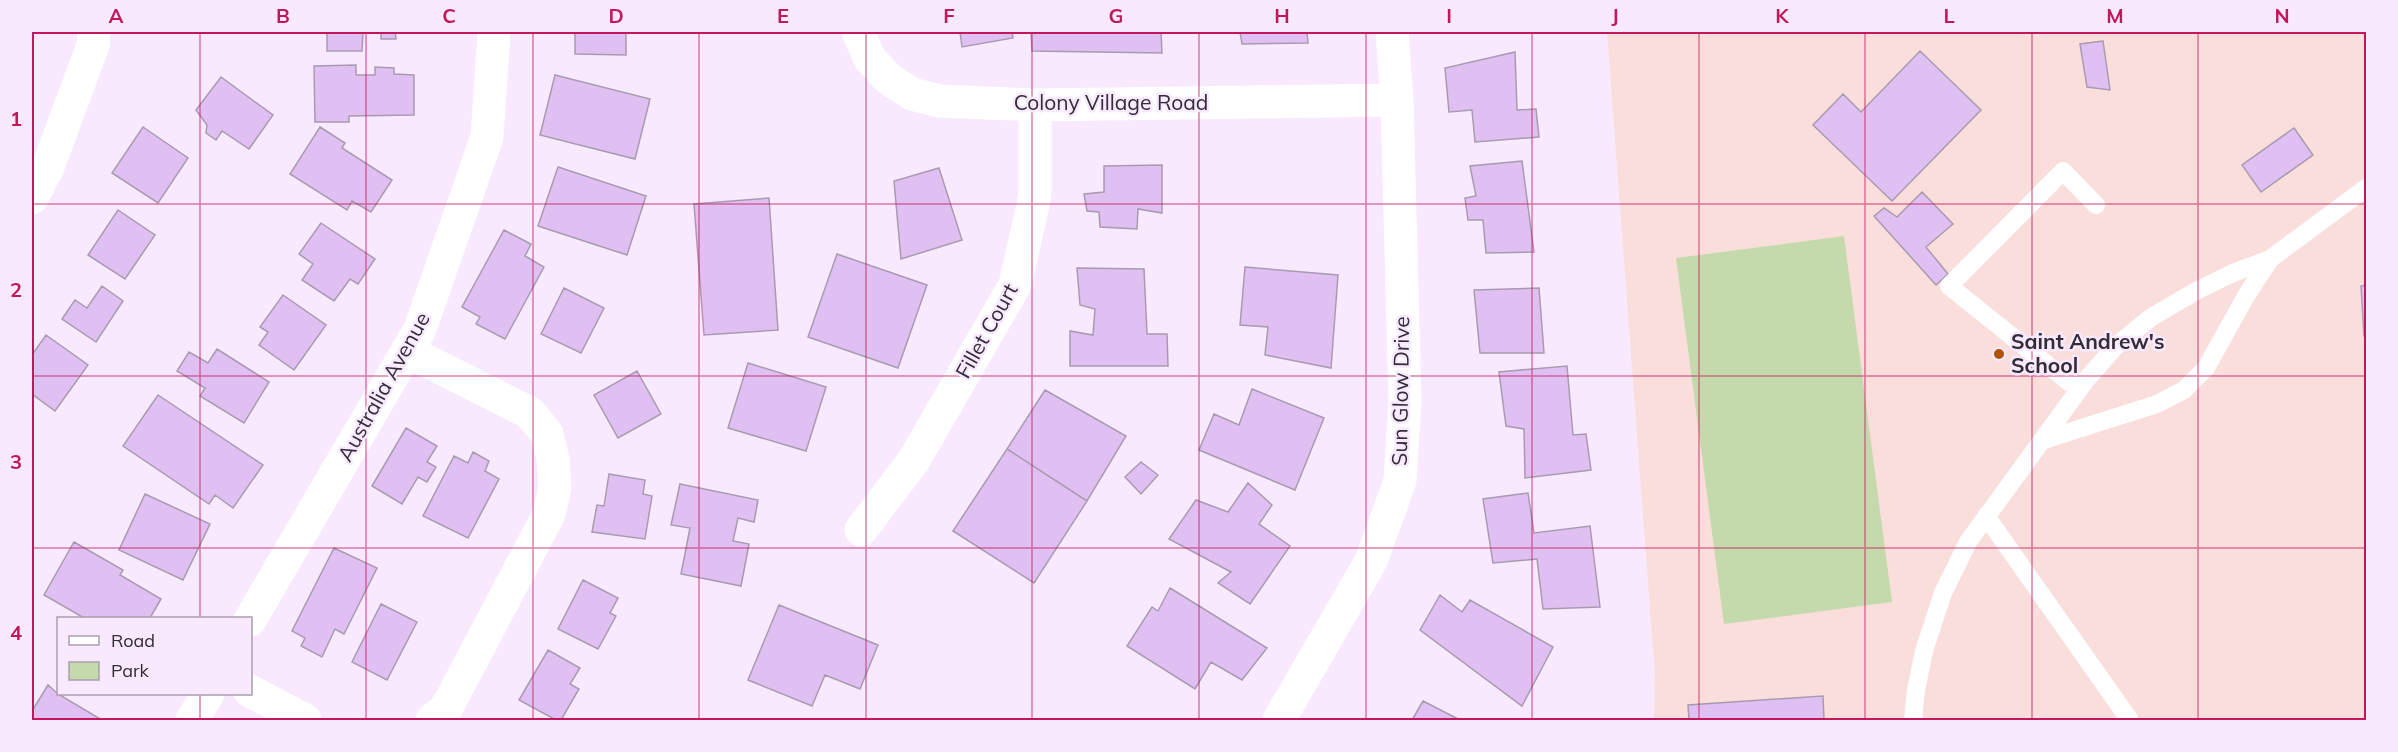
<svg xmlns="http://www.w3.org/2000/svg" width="2398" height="752" font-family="Mulish,sans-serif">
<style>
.education{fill:#f9dedc}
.green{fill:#c5daac}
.building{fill:#e0bff3;stroke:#a89bb0;stroke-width:1.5}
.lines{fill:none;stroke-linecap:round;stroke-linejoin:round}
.service{stroke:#fff;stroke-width:18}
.minor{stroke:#fff;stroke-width:33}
.grid{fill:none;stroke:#c2185b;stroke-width:1.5;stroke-opacity:0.55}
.poi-dot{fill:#b05106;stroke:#f8e9ff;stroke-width:2}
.labels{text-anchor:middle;stroke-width:5;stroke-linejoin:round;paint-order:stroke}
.street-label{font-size:21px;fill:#332d36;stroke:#f8e9ff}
.poi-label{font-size:21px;font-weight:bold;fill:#332d36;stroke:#f8e9ff;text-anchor:start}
.neatline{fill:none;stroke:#c2185b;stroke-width:2}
.grid-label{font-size:20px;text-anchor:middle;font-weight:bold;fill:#c2185b}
</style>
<rect width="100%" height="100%" fill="#f8e9ff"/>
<path class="education" d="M1607,32H2366V720H1654L1655,676Z"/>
<path class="green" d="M1844,236L1892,602L1724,624L1676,258Z"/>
<path class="building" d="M327,32H363L362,51H327Z
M381,32H395L396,39H381Z
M575,32H626V55L575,54Z
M960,32H1012L1013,38L962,47Z
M1031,32H1161L1162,53L1032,51Z
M1240,32H1307L1308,43L1242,44Z
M2103,41L2110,90L2087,87L2080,44Z
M1920,51L1981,110L1892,201L1813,125L1843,94L1861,112Z
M1515,52L1517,110L1536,109L1539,137L1475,142L1472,110L1449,112L1445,68Z
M356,65V75H375V67L394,68V74L414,75V115L349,116V122H315L314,66Z
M555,75L650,99L635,159L540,135Z
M221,77L273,115L249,149L222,131L216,140L206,133L207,125L196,110Z
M143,127L188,158L158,203L112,173Z
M320,127L345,143L342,148L392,180L371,212L352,201L347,210L290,174Z
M2294,128L2313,155L2261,192L2242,165Z
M1522,161L1534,252L1486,253L1483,220H1468L1465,198L1476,196L1470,166Z
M1162,165V213L1138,209L1137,229L1100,227L1099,212L1087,211L1084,194L1104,192V166Z
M558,167L646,196L627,255L538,226Z
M939,168L962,240L901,259L894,181Z
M1922,192L1953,224L1926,247L1948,274L1936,285L1874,216L1884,208L1897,217Z
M769,198L778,330L704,335L694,204Z
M118,210L155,235L125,279L88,255Z
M321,223L375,259L358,284L350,279L334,301L302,280L313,264L299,254Z
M504,230L531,244L525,256L544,267L505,339L476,324L480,317L462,307Z
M837,254L927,285L898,368L808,337Z
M1245,267L1338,275L1331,368L1265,355L1268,327L1240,325Z
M1077,268L1144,269L1147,334H1167L1168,366H1070V331L1093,335L1095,309L1080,305Z
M2366,285V336H2364L2361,286Z
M102,286L123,301L96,342L62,319L75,300L87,308Z
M564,288L604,308L581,353L541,334Z
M1539,288L1544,353H1480L1474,290Z
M283,295L326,325L294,370L259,345L268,332L260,327Z
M46,335L88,365L55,411L32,394V355Z
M217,349L269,382L244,423L200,396L205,388L177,371L189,352L208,363Z
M748,363L826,387L806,451L728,428Z
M1567,366L1573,435L1586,434L1591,470L1525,478L1524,429L1506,426L1499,372Z
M637,371L661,414L618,438L594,395Z
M1252,389L1324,418L1295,490L1199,450L1214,414L1239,425Z
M1045,390L1126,436L1087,501L1007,449Z
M158,395L263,465L233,508L215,495L209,504L123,446Z
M406,428L437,446L427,462L436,467L427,482L418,477L402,504L372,486Z
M1007,449L1087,501L1034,583L953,531Z
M473,452L489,461L485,471L499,479L468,538L423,516L454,456L468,463Z
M1141,462L1158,475L1141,494L1125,477Z
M609,474L645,480L643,494L652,496L645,539L592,532L597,505L604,506Z
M1248,483L1272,505L1259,524L1290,546L1250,604L1218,583L1231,572L1169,539L1196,500L1228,512Z
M680,484L758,500L754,522L738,518L733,541L749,544L741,586L681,574L690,528L671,525Z
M1528,493L1534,533L1590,526L1600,607L1543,609L1537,559L1493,563L1483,499Z
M145,494L210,524L183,580L119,550Z
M74,542L123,570L120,575L161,599L150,618H84L44,595Z
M334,548L377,568L344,634L335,629L322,657L301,646L305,638L292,631Z
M583,580L618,598L610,613L616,616L598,649L558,629Z
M1170,588L1267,648L1242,680L1211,662L1195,689L1127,646L1152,607L1158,611Z
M1440,595L1462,612L1470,600L1553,647L1522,706L1420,630Z
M381,604L417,622L387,680L352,662Z
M779,605L878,645L860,689L825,675L812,706L748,680Z
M548,650L580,668L570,684L579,689L561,720H556L519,700Z
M48,685L58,694L102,720H32V711Z
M1823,696L1824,720H1689L1688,705Z
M1423,701L1460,720H1412Z"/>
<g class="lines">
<path class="service" d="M2079,390L1949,286L2063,171L2096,205
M2044,440L2157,404L2184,390L2206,368L2246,296L2270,259
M1986,516L2129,719
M1913,720L1916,690L1924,651L1943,593L1968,542L2086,380L2115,347L2150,318L2198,290L2233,273L2270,259L2366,188"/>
<path class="minor" d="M858,32L870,59L889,79L912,94L939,101L1035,105L1397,100
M32,198L48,167L93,45L94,32
M407,351L530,413L547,434L553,459L555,488L549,514L446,709L432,720
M861,530L914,460L1015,285L1035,196V105
M250,620L420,329L487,137L494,32
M250,691L305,720
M192,720L208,694
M1279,720L1371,561L1400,481L1405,401L1397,100L1392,32"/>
</g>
<path class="grid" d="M200,32V618M366,32V720M533,32V720M699,32V720M866,32V720M1032,32V720M1199,32V720M1366,32V720M1532,32V720M1699,32V720M1865,32V720M2032,32V720M2198,32V720M32,204H2366M32,376H2366M32,548H2366M200,694V720"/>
<circle class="poi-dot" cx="1999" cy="354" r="6"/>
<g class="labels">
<g class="street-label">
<text x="1111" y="110">Colony Village Road</text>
<text transform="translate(987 331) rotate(-61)" y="7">Fillet Court</text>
<text transform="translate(384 387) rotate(-61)" y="7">Australia Avenue</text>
<text transform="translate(1401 391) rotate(-89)" y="7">Sun Glow Drive</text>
</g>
<g class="poi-label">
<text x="2011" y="349">Saint Andrew's<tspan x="2011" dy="24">School</tspan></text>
</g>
</g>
<rect width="2398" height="752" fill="none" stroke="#f8e9ff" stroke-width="66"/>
<rect x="57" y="617" width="195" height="78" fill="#f8e9ff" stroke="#a99eaf" stroke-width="1.5"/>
<rect x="69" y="636" width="30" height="9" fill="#ffffff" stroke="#a99eaf" stroke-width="1.5"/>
<text x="111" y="647" font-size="18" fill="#332d36">Road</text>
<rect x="69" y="662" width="30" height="18" fill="#c5daac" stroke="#a99eaf" stroke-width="1.5"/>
<text x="111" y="677" font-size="18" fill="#332d36">Park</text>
<rect x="33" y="33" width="2332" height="686" class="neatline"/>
<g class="grid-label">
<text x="116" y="23">A</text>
<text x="283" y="23">B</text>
<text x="449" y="23">C</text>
<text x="616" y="23">D</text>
<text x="783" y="23">E</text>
<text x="949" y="23">F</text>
<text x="1116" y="23">G</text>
<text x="1282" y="23">H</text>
<text x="1449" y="23">I</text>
<text x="1615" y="23">J</text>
<text x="1782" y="23">K</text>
<text x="1949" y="23">L</text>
<text x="2115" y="23">M</text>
<text x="2282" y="23">N</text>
<text x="16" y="126">1</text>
<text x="16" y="297">2</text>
<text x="16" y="469">3</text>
<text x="16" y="640">4</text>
</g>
</svg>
